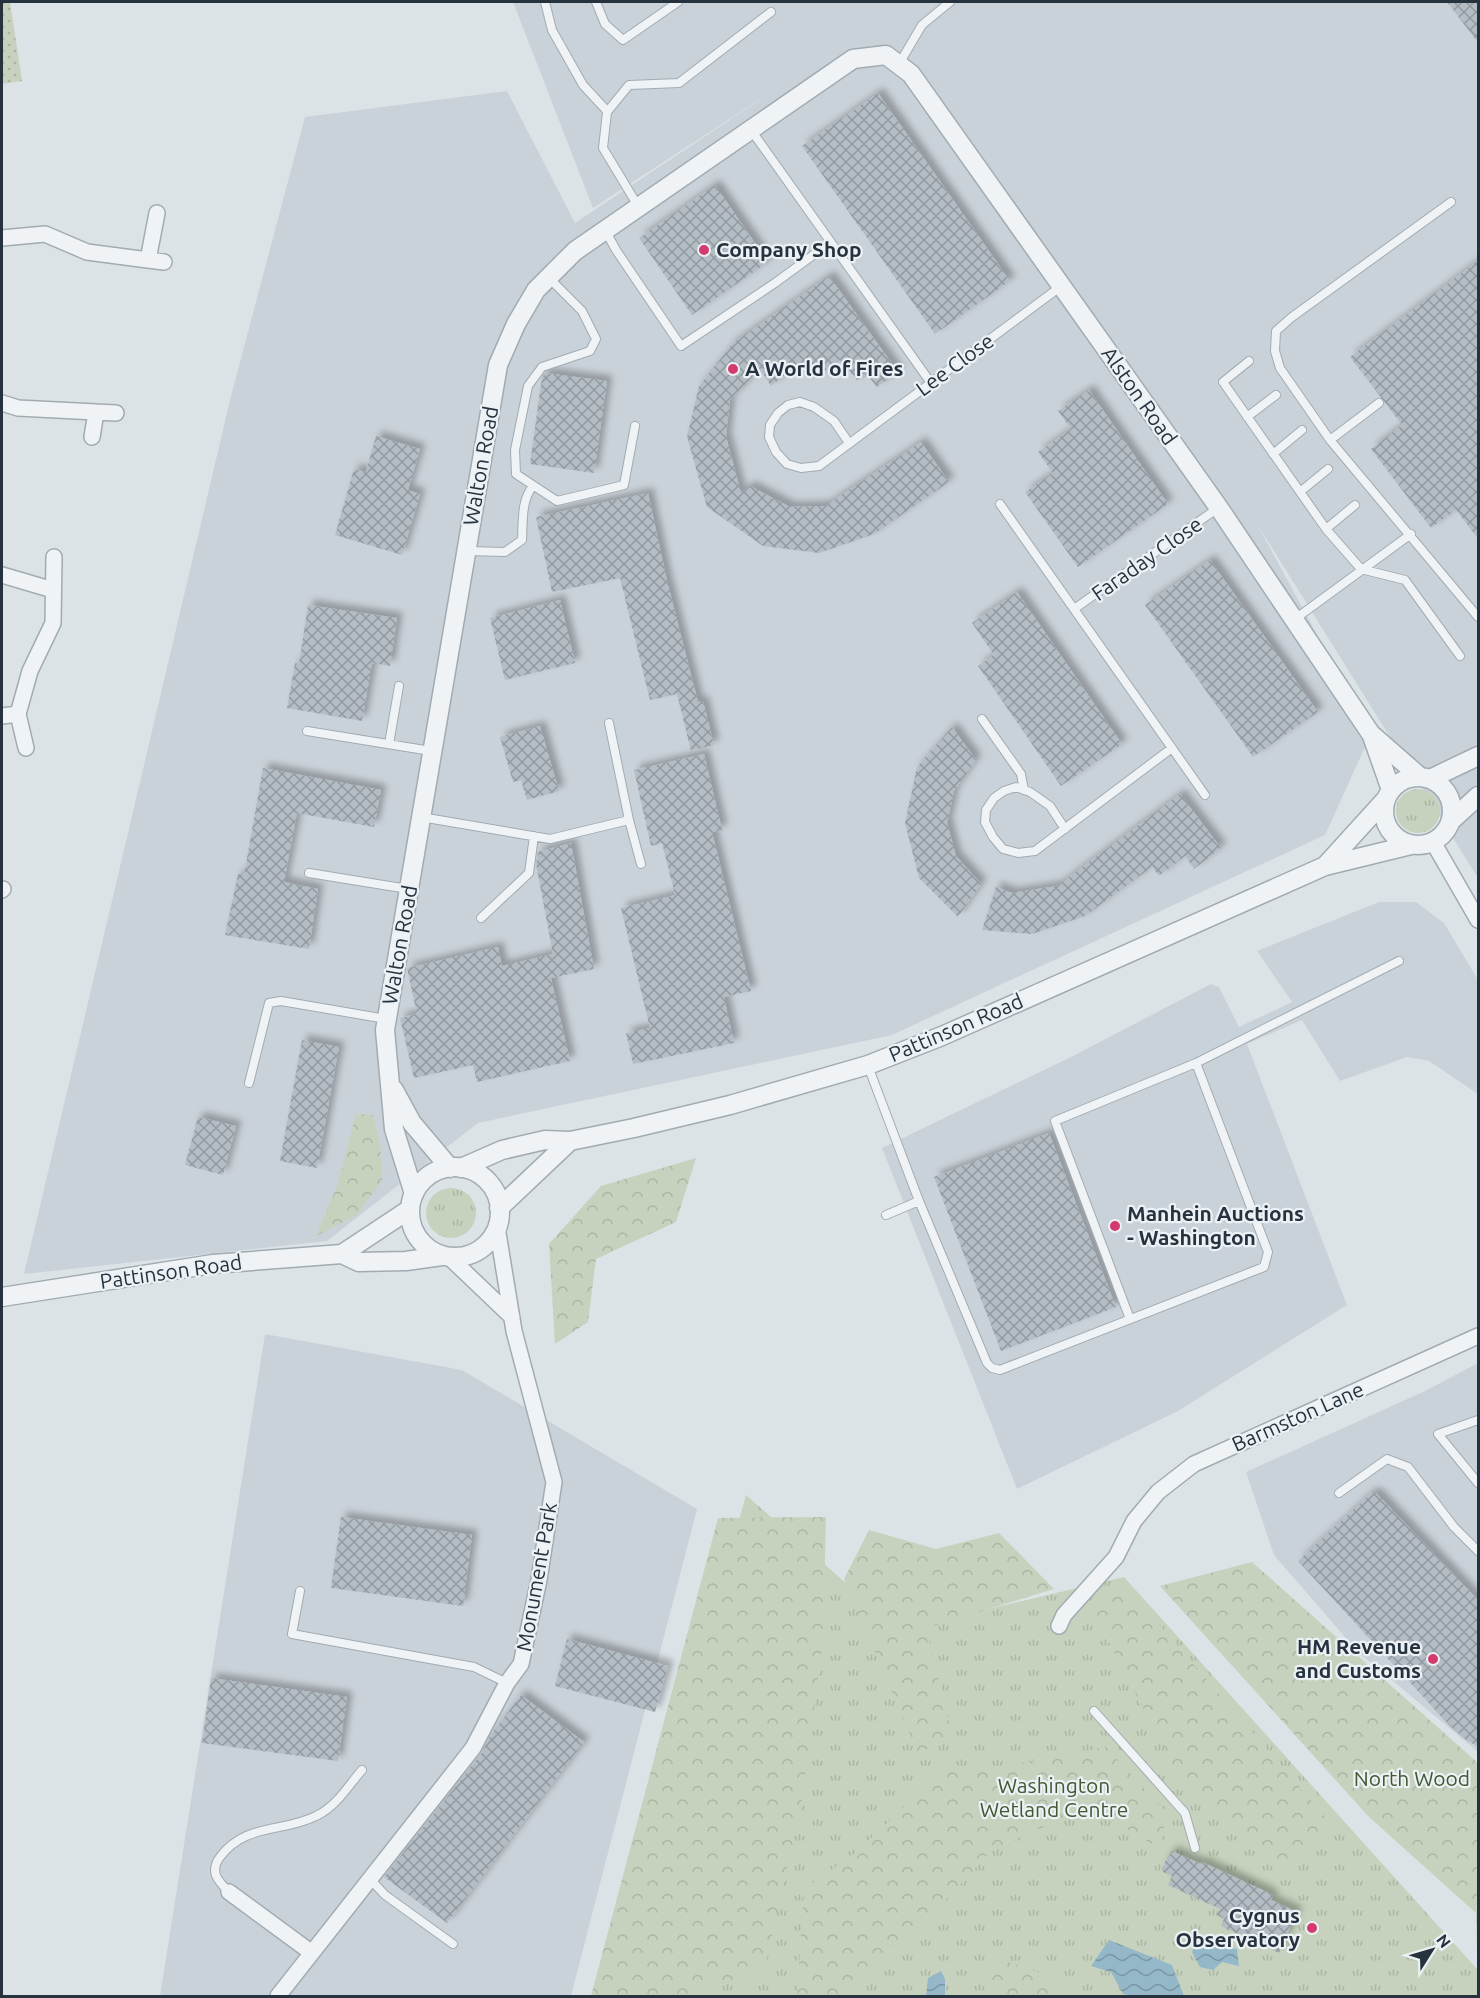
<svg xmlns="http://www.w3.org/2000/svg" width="1480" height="1998" font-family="Ubuntu,sans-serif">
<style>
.built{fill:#cad2d9}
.grass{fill:url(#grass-tufts)}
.forest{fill:url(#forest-crowns)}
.garden{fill:url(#garden-dots)}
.water{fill:url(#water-waves)}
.building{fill:url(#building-cross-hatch);filter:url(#shadow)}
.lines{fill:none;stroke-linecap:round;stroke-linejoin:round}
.service-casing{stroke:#a2abb1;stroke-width:10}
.minor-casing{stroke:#a2abb1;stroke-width:18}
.tertiary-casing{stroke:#a2abb1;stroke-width:21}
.service{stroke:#eff3f5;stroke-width:8}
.minor{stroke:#eff3f5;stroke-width:15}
.tertiary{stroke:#eff3f5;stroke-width:18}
.poi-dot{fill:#d33b6e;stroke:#ecf1f5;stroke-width:2}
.labels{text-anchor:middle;stroke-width:4.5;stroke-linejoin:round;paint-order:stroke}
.poi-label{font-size:21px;font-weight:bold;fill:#26333e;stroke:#ecf1f5;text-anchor:start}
.street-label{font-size:21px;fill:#26333e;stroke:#ecf1f5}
.park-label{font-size:21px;fill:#415a32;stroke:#ecf1f5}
</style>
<defs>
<pattern id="grass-tufts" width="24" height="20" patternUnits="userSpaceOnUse" patternTransform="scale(1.5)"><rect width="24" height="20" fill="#c6d2bd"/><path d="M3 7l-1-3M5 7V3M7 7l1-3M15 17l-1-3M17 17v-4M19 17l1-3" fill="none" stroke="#aab5a4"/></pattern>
<pattern id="forest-crowns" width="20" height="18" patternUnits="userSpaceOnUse" patternTransform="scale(1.5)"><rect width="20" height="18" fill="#c6d2bd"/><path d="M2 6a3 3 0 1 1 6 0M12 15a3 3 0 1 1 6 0" fill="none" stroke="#aab5a4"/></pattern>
<pattern id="garden-dots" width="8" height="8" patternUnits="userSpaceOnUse" patternTransform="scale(1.5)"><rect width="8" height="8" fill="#c6d2bd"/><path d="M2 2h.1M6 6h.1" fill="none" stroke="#aab5a4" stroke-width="1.8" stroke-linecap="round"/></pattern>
<pattern id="water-waves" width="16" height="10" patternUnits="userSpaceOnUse" patternTransform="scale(1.5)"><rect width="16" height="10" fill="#95b8c9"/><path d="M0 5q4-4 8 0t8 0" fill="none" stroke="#7996a5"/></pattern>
<pattern id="building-cross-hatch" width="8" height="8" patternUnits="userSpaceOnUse" patternTransform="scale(1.5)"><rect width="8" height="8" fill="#b4bdc4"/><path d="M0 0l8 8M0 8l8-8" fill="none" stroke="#929aa1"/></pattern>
<filter id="shadow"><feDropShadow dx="5.5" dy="-5.5" stdDeviation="3" flood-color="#0004"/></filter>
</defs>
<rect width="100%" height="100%" fill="#dce3e7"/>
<path class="built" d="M513,2H1478V878L1257,524L1371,734L1325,835L892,1035L478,1123L327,1241L24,1274L231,396L305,117L507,91L575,223L779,87L593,208Z
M1379,902H1416L1444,923L1478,980V1094L1429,1061L1407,1057L1340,1081L1302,1020L1247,1044L1347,1305L1178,1411L1017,1489L882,1148L1073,1056L1211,984L1219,987L1239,1027L1292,1002L1257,951Z
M265,1334L462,1370L697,1509L571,1996H160Z
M1478,1363V1752L1357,1651L1274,1555L1246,1472L1425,1391Z"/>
<path class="grass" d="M1396 811a22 22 0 1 1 44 0a22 22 0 1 1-44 0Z
M426 1213a25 25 0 1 1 50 0a25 25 0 1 1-50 0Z
M746,1495L899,1630L1124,1577L1478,1970V1996H605Z"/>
<path class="forest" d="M356,1114L373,1115L380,1142L382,1180L357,1215L316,1236L338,1184Z
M696,1158L676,1222L596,1259L588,1322L555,1344L549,1244L601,1186Z
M826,1517L823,1641L801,1806L764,1972L685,1996H591L718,1518Z
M869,1530L936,1549L999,1533L1054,1589L926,1628L953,1738L918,1753L844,1579Z
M1252,1562L1478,1763V1993L1476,1913L1369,1817L1160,1586Z
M1125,1585L1332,1825L1286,1867L1175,1769L1093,1612Z
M1106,1747L1166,1812L1161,1849L1120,1825L1093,1805L992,1850L921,1927L885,1950L847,1996H797L804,1889L854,1854L947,1766L971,1773Z
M988,1955L1050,1976L1065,1996H994Z"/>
<path class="garden" d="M2,2H10L22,81L2,84Z"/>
<path class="water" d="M1207,1935L1222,1946L1237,1949L1239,1966L1222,1962L1213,1970L1200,1967L1192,1952L1197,1940Z
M1109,1940L1172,1965L1184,1996H1134L1123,1994L1111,1972L1091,1966Z
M941,1971L945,1979V1996H926L928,1978Z"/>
<path class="building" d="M1447,2H1479V44Z
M878,93L1010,281L935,334L802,146Z
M715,185L768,262L692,315L639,238Z
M1479,260V540L1456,510L1431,528L1371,449L1402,425L1350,357Z
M829,276L898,372L877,387L868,376L857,380L840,360L813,379L800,363L771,386L760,369L730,400L726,437L741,493L750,486L790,507L825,506L921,442L949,482L874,534L819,553L763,546L707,507L687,437L699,386L733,343Z
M545,373L607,381L594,473L530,464L542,377Z
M1089,390L1168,504L1078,567L1025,492L1053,473L1038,452L1071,429L1058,411Z
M376,436L420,449L408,490L420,494L402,555L335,535L354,469L366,472Z
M648,493L667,581L698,702L703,701L714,745L691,751L677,694L650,700L620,578L552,592L536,517Z
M1210,560L1318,712L1253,757L1145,605Z
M1017,592L1122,744L1061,786L978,666L994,655L972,623Z
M560,600L575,663L505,680L490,618Z
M308,605L397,618L390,666L372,663L362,721L287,708L295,663L299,664Z
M540,726L559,791L527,800L521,780L513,782L500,737Z
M952,727L976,760L954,791L947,823L956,856L981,884L958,917L919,878L905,823L917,767Z
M704,754L722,830L712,832L751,991L724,997L734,1043L633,1064L626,1033L650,1028L621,908L675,895L662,843L651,846L634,770Z
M263,768L381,790L374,827L297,813L284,882L318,889L309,949L225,935L238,874L244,875Z
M1180,794L1221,848L1194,869L1185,856L1159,876L1152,867L1085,916L1032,934L982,930L996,887L1012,893L1057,886Z
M571,843L594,969L551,978L570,1061L477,1082L473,1065L414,1078L400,1018L417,1014L407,968L498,947L502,966L553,954L536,864L538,852Z
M302,1040L339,1047L317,1168L280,1161Z
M198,1117L236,1126L223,1175L185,1165Z
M1049,1133L1116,1307L1001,1351L934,1177Z
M1376,1493L1479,1601V1747L1466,1740L1450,1726L1298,1561L1370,1494Z
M341,1517L472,1535L463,1606L331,1588Z
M567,1639L668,1666L655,1712L555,1686Z
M211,1678L347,1697L338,1761L202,1743Z
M521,1695L584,1742L447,1923L384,1877L481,1754L490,1736Z
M1172,1851L1201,1864L1202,1862L1267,1892L1273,1896L1271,1900L1297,1912L1279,1953L1221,1926L1224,1919L1217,1915L1220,1909L1168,1885L1172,1876L1163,1872L1164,1863Z"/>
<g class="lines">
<defs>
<path id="service" d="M545,2L552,30L583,85L607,111
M596,2L605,24L623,40L678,2
M899,64L922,25L950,2
M751,130L931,383
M1451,202L1292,317L1276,331L1275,351L1280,368L1330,440L1478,617
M638,206L603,148L607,112L629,85L679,83L771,12
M605,230L616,250L681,346L775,283L831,242
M549,278L582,311L596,339L590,351L542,367L528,386L515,450L516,474L557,501L624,485L635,426
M1249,361L1223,382L1326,529L1361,569L1405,580L1460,656
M1247,417L1276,395
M1330,440L1379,403
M849,443L834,421L814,407L800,402L788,405L778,413L770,425L769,437L776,452L787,464L801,468L819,466L1060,287
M1273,454L1302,430
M1300,492L1328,469
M1000,504L1205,795
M1326,529L1355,505
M468,551L505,552L522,540C523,522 521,500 533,486
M1074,609L1218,508
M1295,619L1411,534
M982,719L1021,774L1024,790
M307,731L431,751
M389,744L399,686
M421,817L550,839L629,820L609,723
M629,820L641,864
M1065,829L1050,806L1030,792L1016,787L1004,791L994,798L986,810L985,822L993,837L1003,849L1018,853L1035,851L1172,748
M309,873L408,889
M481,918L529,873L534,836
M868,1066L919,1201L886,1215
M249,1083L269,1003L281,1001L386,1019
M919,1201L987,1363L992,1368L1000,1370L1264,1267L1268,1252L1196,1063
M1130,1319L1055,1121L1196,1063L1399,961
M1478,1420L1438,1434L1478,1483
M1339,1493L1387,1459L1408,1467L1454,1527L1478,1551
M300,1591L292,1634L474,1667L507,1683
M1094,1711L1185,1813L1195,1848
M370,1879L385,1895L453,1944
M229,1892C218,1881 209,1872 220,1857C245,1823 282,1833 316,1816C336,1807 348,1786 362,1770"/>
<path id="minor" d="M157,213L148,260L164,262
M2,238L45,234L87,252L148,260
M2,403L18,408L96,412
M92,437L96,412L116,413
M2,575L53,590
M18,714L26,748
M2,716L18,714L30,671L53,623L54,557
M1433,842L1478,920
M2,890L3,889
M449,1257L512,1317
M1059,1626L1064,1615L1116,1557L1134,1521L1158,1492L1194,1464L1478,1336
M229,1892L312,1953
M278,1996L473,1748L507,1683L521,1664L539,1580L554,1482L514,1331L497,1227"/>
<path id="tertiary" d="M1372,736L1391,790
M1384 811a34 34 0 1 1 68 0a34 34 0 1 1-68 0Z
M1430,779L1478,756
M1452,820L1478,796
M1325,866L1385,800
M394,1090L412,1123L450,1168
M410 1212a45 45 0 1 1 90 0a45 45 0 1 1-90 0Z
M461,1168L502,1150L545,1140L570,1141L634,1128L730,1105L868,1065L942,1036L1325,866L1411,845
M414,1194L394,1129L385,1030L498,365L516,324L536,290L575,251L853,59L886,55L911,74L1219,508L1371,734L1419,776
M499,1208L570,1141
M342,1254L359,1262L406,1261L442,1256
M2,1297L213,1264L342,1254L410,1209"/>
</defs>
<use href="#service" class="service-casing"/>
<use href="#minor" class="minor-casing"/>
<use href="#tertiary" class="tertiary-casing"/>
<use href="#service" class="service"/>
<use href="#minor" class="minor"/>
<use href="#tertiary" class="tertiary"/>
</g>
<g class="poi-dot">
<circle cx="704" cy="250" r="6"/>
<circle cx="733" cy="369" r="6"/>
<circle cx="1115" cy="1226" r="6"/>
<circle cx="1433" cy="1659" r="6"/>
<circle cx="1312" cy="1928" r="6"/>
</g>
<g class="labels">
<g class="poi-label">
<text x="716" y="257">Company Shop</text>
<text x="745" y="376">A World of Fires</text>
<text x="1127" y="1221">Manhein Auctions<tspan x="1127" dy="24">- Washington</tspan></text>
<text x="1421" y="1654" text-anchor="end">HM Revenue<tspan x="1421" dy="24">and Customs</tspan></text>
<text x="1300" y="1923" text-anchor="end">Cygnus<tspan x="1300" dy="24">Observatory</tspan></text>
</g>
<g class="street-label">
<text transform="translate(955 365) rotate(-36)" y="7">Lee Close</text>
<text transform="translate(1139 396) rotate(55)" y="7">Alston Road</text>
<text transform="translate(481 466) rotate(-80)" y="7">Walton Road</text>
<text transform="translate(1147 559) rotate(-35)" y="7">Faraday Close</text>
<text transform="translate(400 945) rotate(-80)" y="7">Walton Road</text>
<text transform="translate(956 1028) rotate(-23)" y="7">Pattinson Road</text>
<text transform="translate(171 1272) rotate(-8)" y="7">Pattinson Road</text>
<text transform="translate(1298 1417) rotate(-24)" y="7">Barmston Lane</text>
<text transform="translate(537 1577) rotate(-80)" y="7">Monument Park</text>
</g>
<g class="park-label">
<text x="1412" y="1786">North Wood</text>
<text x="1054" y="1793">Washington<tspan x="1054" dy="24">Wetland Centre</tspan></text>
</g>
</g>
<rect width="1480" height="1998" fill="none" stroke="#26333e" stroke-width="6"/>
<g transform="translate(1432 1950) rotate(53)" stroke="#ecf1f5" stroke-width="4.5" paint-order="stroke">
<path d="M0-4.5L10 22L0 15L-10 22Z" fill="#26333e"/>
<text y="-9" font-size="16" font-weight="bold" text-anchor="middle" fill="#26333e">N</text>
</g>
</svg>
